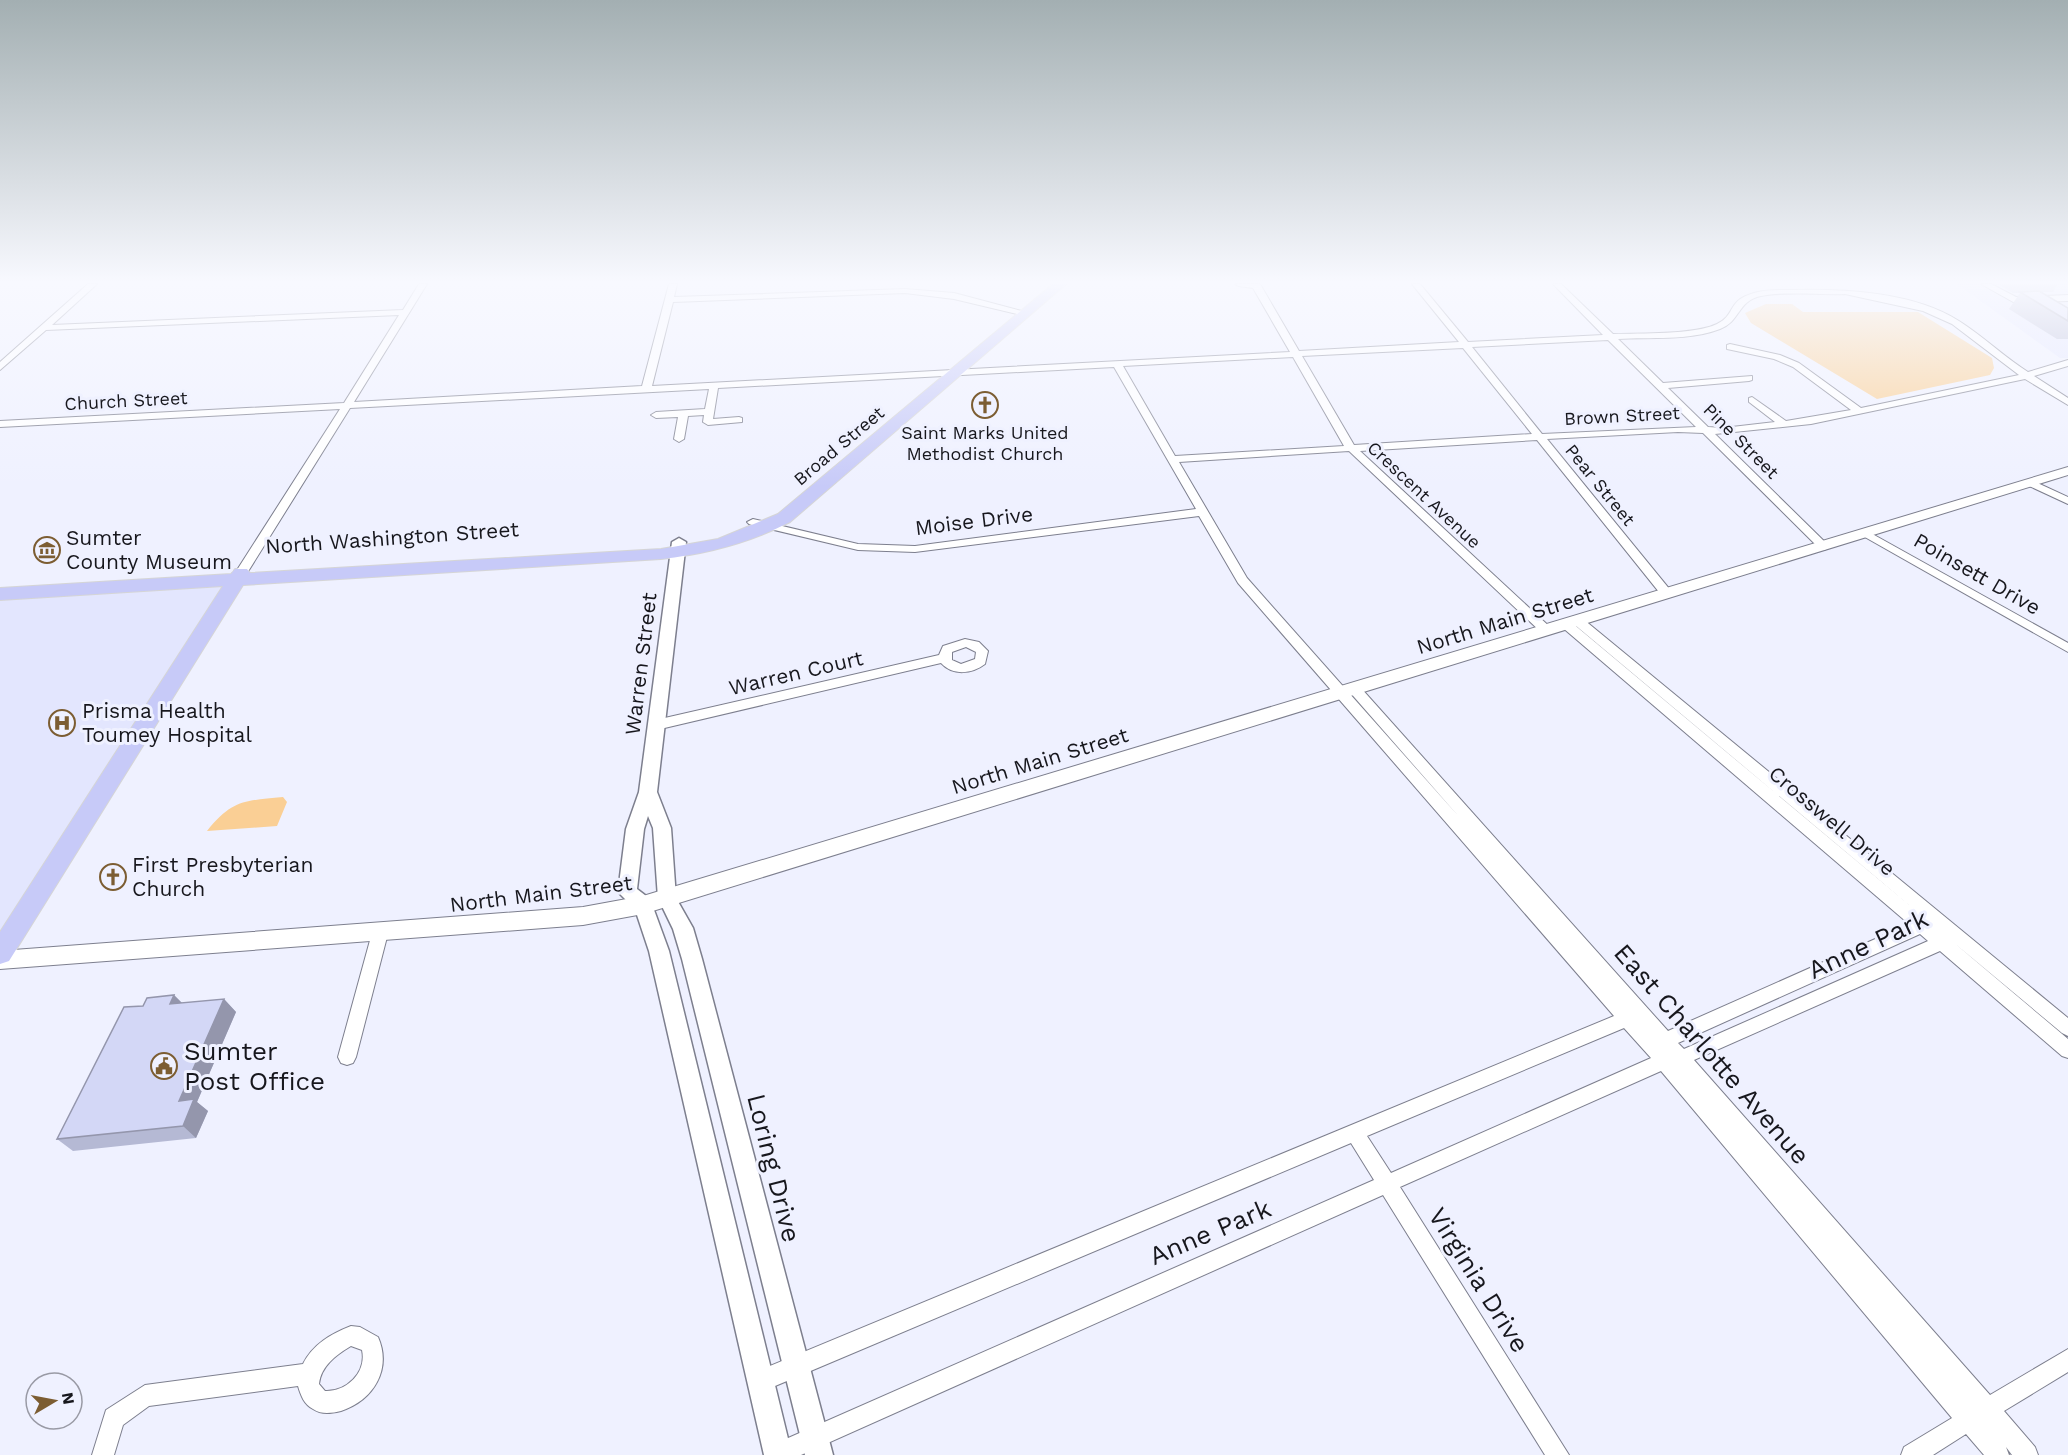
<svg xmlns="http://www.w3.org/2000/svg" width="2068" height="1455" font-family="'Work Sans',sans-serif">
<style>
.built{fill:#e3e6fe}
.green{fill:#facf95}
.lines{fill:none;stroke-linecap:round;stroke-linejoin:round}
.minor-casing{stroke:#7d7f8e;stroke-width:2}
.tertiary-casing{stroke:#7d7f8e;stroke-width:3}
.secondary-casing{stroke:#7d7f8e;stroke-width:2}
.primary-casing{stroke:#d5d5d6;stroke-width:2}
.minor{fill:#fff;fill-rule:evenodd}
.tertiary{fill:#fff;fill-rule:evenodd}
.secondary{fill:#fff;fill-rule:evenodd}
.primary{fill:#c7caf8;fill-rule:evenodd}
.wall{fill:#b5b9d4}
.shaded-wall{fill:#9496ac}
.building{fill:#d3d7f6;stroke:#9496ac;stroke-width:1.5}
.labels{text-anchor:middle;stroke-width:6;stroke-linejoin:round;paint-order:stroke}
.far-street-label{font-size:18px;fill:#17171d;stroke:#eff1ff}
.far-poi-label{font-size:18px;fill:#17171d;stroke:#eff1ff}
.street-label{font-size:21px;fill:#17171d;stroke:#eff1ff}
.poi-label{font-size:21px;fill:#17171d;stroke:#eff1ff;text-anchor:start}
.near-street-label{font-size:26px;fill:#17171d;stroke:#eff1ff}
.near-poi-label{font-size:26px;fill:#17171d;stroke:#eff1ff;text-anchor:start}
</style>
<rect width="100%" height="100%" fill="#eff1ff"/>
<path class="built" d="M1957,284H2068V358H2060Z
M240,574L0,953V589Z"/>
<path class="green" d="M1766,304H1792L1803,312H1918L1992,358L1994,368L1990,375L1877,399L1751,323L1745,313Z
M283,797L287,802L277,826L207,831C233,799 245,801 283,797Z"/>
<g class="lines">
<defs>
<path id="minor" d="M88,284H97L52,325L403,310L419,284H427L354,402L642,386L669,284H677L674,297L905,289L954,293L1029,313L1025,316L954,299L905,293L673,302L652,386L1290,352L1253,288L1239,286L1235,284H1260L1299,351L1459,342L1412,284H1420L1468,342L1603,335L1553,284H1561L1613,334C1640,333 1694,335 1717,324C1737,314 1726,301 1754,293C1767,289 1781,290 1794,290C1846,289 1913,292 1959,321C1983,336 2004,357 2028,372L2068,360V366L2034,376L2068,398V405L2025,379L1811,424L1715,434L1828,545L1830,547L1824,550L1820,549L1703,433L1678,432L1547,439L1671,591L1673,594L1671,597H1663L1537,440L1360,451L1551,628L1553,631L1547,635L1543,634L1349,451L1179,462L1247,578L1460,818L1348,690L1355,686L1360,687L1668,1031L1909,924L1563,628L1561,625L1563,622H1571L1926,919L1575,625L1573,622L1579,618L1583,619L2068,1018V1036L2062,1033L1953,942L2068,1039V1058L2062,1056L1940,951L1694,1060L1990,1395L2068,1349V1372L2004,1411L2035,1447L2038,1455H2012L2006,1447L2009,1455H1984L1966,1434L1933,1455H1901L1904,1447L1952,1418L1661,1071L1400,1187L1569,1455H1545L1383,1195L801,1455H767L770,1446L1374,1180L1351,1143L761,1392L753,1389L750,1381L753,1373L1614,1016L1238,583L1199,516L915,552L858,550L749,524L747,522L753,519L858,544L915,546L1196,509L1114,367L718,388L713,419L739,417L742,418V422L708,425L703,422L704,415L688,416L684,439L679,442L674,439L678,417L656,418L651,415L656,412L705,409L709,389L350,408L249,570L243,574L237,570L340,409L0,427V421L344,403L399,315L46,330L0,370V362ZM1845,294L1923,311L1952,324L2019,375L1861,408L1799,363L1780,355L1730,344L1727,345V349L1774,359L1793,367L1851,410L1786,421L1752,397L1749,398V402L1775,422L1723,428L1708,427L1668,388L1749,381L1752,380V376L1663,383L1618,339C1650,337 1689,341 1720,329C1741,321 1737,301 1761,296C1785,291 1820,295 1845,294ZM1608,340L1696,427L1542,434L1472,347ZM1463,348L1532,434L1354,445L1302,356ZM1293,357L1344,446L1175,456L1123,366ZM1920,934L1928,941L1684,1049L1678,1043ZM1624,1028L1651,1058L1391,1173L1367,1136Z
M1981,284H1991L2016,297L2068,295V301L2015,303Z
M2031,480L2068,497V504L2027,485V481Z
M1867,531L2068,643V652L1863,536V532Z
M965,639L979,642L988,651L985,664C972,674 953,676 941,663L656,730L649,725L656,720L939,655L943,646ZM966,647L976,652L975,659L961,664L952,660V652Z
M380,926L386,928L388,933L356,1057L353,1063L347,1065L341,1063L338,1057L372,933L374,928Z
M351,1326L360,1327L378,1337C392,1369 374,1400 341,1411C332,1413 322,1415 313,1409C304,1404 301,1396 298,1386L149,1406L123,1425L114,1455H92L106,1410L145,1385L303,1364C313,1344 331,1334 351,1326ZM351,1346L362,1350C367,1373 346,1392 325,1391L319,1384C321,1366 336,1355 351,1346Z"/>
<path id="tertiary" d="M679,538L686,542L657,792L671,828L676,898L693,928L702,959L833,1455H805L682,959L673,929L658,898L653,828L648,816L644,829L637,889L650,899L669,951L792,1455H764L649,951L635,909L618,892L626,829L639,792L672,542Z"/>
<path id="secondary" d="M2068,467V475L643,914L583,925L0,969V951L583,907L643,896Z"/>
<path id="primary" d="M1053,284H1066L790,522C749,543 707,554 661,559L243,585L9,961L0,964V932L223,586L0,600V588L231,574L235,569H247L250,573L661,549L718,539L778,514Z"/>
</defs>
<use href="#minor" class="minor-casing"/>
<use href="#tertiary" class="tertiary-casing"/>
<use href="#secondary" class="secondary-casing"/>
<use href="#primary" class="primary-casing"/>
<use href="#minor" class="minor"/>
<use href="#tertiary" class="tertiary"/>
<use href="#secondary" class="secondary"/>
<use href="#primary" class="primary"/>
</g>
<path class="wall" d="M1998,284H2058L2053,292H2041L2068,308V339H2057L2009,309L2020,293H2013Z
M174,995L182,1003L224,999L236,1012L197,1102L208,1111L196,1138L73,1151L57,1139Z"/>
<path class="shaded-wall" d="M174,995L187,1008L170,1004Z
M224,999L236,1012L197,1102L208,1111L196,1138L183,1126L179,1101Z"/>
<path class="building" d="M2039,291L2068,308V321L2020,292Z
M174,995L170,1004L224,999L179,1101L194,1099L183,1126L57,1139L124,1007L143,1006L147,998Z"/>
<linearGradient id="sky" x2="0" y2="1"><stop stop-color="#a3afb2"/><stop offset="0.58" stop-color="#f8f9ff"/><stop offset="1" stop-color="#f8f9ff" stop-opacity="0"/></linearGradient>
<rect width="2068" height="487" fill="url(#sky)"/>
<defs>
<symbol id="church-ring" viewBox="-11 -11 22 22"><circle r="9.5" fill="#eff1ff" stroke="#7c5d32" stroke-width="1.5"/><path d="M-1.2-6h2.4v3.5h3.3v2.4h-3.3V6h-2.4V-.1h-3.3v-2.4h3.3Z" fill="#7c5d32"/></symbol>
<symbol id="museum-ring" viewBox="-11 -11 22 22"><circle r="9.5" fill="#eff1ff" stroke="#7c5d32" stroke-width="1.5"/><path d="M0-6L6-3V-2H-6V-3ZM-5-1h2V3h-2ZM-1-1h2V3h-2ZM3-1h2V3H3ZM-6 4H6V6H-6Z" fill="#7c5d32"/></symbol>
<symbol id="hospital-ring" viewBox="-11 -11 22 22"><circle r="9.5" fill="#eff1ff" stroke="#7c5d32" stroke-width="1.5"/><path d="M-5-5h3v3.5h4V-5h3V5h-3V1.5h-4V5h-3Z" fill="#7c5d32"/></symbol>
<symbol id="civic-ring" viewBox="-11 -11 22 22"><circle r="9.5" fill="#eff1ff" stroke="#7c5d32" stroke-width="1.5"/><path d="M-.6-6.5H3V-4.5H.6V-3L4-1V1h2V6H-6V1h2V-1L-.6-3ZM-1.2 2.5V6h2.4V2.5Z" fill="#7c5d32"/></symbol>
</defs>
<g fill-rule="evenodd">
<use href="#church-ring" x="970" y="390" width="30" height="30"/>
<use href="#museum-ring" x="32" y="535" width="30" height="30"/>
<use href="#hospital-ring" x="47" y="708" width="30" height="30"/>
<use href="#church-ring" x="98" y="862" width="30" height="30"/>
<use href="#civic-ring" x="149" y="1051" width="30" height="30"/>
</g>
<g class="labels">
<g class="far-street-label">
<text transform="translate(126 401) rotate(-3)" y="6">Church Street</text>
<text transform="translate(1622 416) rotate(-3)" y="6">Brown Street</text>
<text transform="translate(1741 441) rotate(45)" y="6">Pine Street</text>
<text transform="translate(839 446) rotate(-40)" y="6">Broad Street</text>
<text transform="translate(1600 485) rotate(51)" y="6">Pear Street</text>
<text transform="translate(1424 495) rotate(43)" y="6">Crescent Avenue</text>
</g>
<g class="far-poi-label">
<text x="985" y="439">Saint Marks United<tspan x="985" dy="21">Methodist Church</tspan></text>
</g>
<g class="street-label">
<text transform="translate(974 521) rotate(-7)" y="7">Moise Drive</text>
<text transform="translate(392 538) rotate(-4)" y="7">North Washington Street</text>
<text transform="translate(1977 574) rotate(30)" y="7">Poinsett Drive</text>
<text transform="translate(1505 621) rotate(-17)" y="7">North Main Street</text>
<text transform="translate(641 664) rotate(-83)" y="7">Warren Street</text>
<text transform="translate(796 673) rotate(-13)" y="7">Warren Court</text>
<text transform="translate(1040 761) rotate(-17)" y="7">North Main Street</text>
<text transform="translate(1832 821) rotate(40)" y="7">Crosswell Drive</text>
<text transform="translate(541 894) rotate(-7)" y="7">North Main Street</text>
</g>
<g class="poi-label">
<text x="66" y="545">Sumter<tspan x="66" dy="24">County Museum</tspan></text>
<text x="82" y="718">Prisma Health<tspan x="82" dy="24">Toumey Hospital</tspan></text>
<text x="132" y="872">First Presbyterian<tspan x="132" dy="24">Church</tspan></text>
</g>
<g class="near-street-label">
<text transform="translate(1868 944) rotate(-25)" y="9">Anne Park</text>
<text transform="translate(1712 1054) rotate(49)" y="9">East Charlotte Avenue</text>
<text transform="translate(774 1168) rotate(76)" y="9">Loring Drive</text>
<text transform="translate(1210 1232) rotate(-23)" y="9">Anne Park</text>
<text transform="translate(1479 1280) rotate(58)" y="9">Virginia Drive</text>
</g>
<g class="near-poi-label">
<text x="184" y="1060">Sumter<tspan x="184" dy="30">Post Office</tspan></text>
</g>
</g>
<g transform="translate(54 1401) rotate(80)"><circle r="28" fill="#eff1ff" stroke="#999aa5" stroke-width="1.5"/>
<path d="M0-4.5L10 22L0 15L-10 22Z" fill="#7c5d32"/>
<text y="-9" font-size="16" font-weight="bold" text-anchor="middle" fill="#17171d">N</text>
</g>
</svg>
